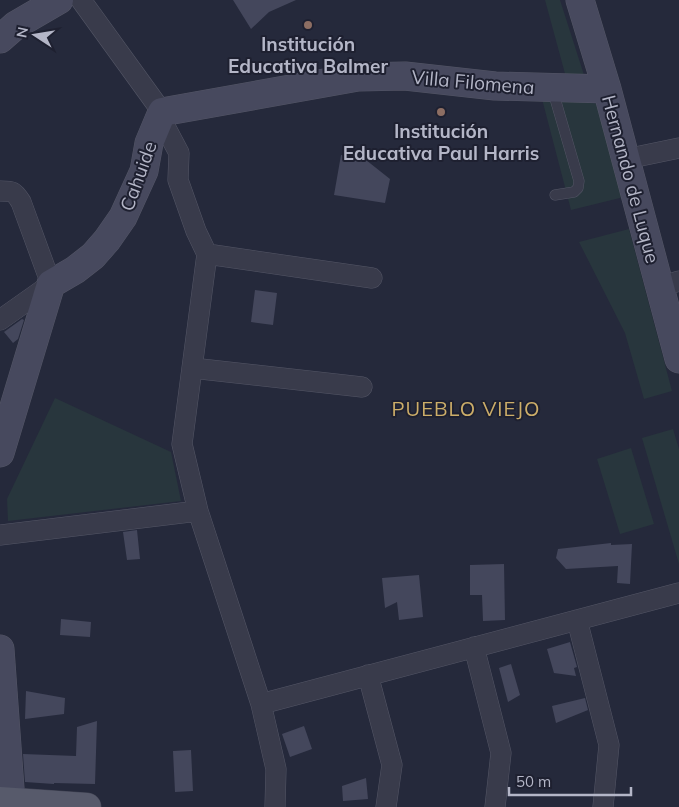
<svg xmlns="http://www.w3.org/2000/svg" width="679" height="807" font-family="Mulish,sans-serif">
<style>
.green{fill:#28363d}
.building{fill:#44475c}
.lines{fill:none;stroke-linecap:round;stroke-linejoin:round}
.lane-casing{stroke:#545666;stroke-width:11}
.street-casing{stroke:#545666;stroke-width:21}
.secondary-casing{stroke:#545666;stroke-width:29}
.primary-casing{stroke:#424454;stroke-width:29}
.lane{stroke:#393b4b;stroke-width:10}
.street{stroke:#393b4b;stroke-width:20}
.secondary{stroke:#47495e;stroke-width:28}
.primary{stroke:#575a6b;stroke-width:28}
.education-dot{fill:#8d6e63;stroke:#1e2030;stroke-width:2}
.labels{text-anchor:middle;stroke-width:4;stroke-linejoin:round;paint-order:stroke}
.poi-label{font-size:19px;font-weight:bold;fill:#b4b6c7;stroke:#1e2030}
.street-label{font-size:19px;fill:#b4b6c7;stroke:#1e2030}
.neighbourhood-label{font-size:20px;letter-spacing:1px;fill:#cdae69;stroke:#1e2030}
</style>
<rect width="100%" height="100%" fill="#25293b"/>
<path class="green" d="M545,0H560L584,75L567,81Z
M542,99L602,104L624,197L571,210Z
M629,229L672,391L644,399L625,333L579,242Z
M55,398L171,452L181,501L8,521L7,499Z
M673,429L679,449V564L642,438Z
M631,448L654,524L620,534L597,459Z"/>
<path class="building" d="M233,0H296L269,12L251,29Z
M341,155L366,160L390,179L385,203L334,195Z
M255,290L277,293L273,325L251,322Z
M22,319L24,320L18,339L13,343L4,332Z
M137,530L140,559L127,560L123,532Z
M611,543V545L632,544L630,584L617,583L618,566L566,569L556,558L558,549Z
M504,564L505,620L483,621L482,595H470V565Z
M419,575L423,617L399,620L397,602L385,608L382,578Z
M61,619L91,622L90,637L60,635Z
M570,642L577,667L574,668L576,676L554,673L547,649Z
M511,664L520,695L508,702L499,668Z
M26,691L65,698L64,714L25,719Z
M585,698L588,710L556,723L552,706Z
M97,721L95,784L54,783V784L25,782L23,754L76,756L77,727Z
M304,726L312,749L290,757L282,734Z
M191,750L193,791L175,792L173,751Z
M366,778L368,799L343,801L342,786Z"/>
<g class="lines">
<defs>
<path id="lane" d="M552,88L579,181L578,188L574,192L555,195"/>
<path id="street" d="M81,0L162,112
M160,117L179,153L178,180L196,231L207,254L182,444L198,511L261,704L276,769L275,807
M626,159L679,148
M0,191C13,191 14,191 21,202L51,284L0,320
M207,254L372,278
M660,287L679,281
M192,368L362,387
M0,535L198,511
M577,620L609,745L603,807
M474,647L501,753L495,807
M368,675L392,765L386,807
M261,704L679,593"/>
<path id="secondary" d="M580,0L607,89L679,359
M0,39L16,25L59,0
M0,453L51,284L75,270L93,256L107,240L123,217L144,171L149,143L162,112L358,77L405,76L495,86L607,89
M0,649L11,802L12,807"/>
<path id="primary" d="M0,801L87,807"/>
</defs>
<use href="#lane" class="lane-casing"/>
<use href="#street" class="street-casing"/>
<use href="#secondary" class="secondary-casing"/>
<use href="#primary" class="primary-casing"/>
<use href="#lane" class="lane"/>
<use href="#street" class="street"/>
<use href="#secondary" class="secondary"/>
<use href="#primary" class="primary"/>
</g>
<g class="education-dot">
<circle cx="308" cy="25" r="5"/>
<circle cx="441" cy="112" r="5"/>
</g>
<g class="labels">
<g class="poi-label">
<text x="308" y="51">Institución<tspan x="308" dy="22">Educativa Balmer</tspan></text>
<text x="441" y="138">Institución<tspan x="441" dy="22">Educativa Paul Harris</tspan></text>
</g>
<g class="street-label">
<text transform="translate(473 82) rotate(5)" y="7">Villa Filomena</text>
<text transform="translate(138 176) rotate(-70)" y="7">Cahuide</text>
<text transform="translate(631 179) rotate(75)" y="7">Hernando de Luque</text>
</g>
<g class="neighbourhood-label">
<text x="466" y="416">PUEBLO VIEJO</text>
</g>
</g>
<g transform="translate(35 35) rotate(282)" stroke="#1e2030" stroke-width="4" paint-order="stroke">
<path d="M0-4L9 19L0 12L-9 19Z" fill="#b4b6c7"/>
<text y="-8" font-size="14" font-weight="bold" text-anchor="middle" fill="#b4b6c7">N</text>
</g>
<path d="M509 787v8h122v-8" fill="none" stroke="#b4b6c7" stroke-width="2.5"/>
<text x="516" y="787" font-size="15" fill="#b4b6c7" stroke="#1e2030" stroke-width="4" paint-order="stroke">50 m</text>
</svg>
